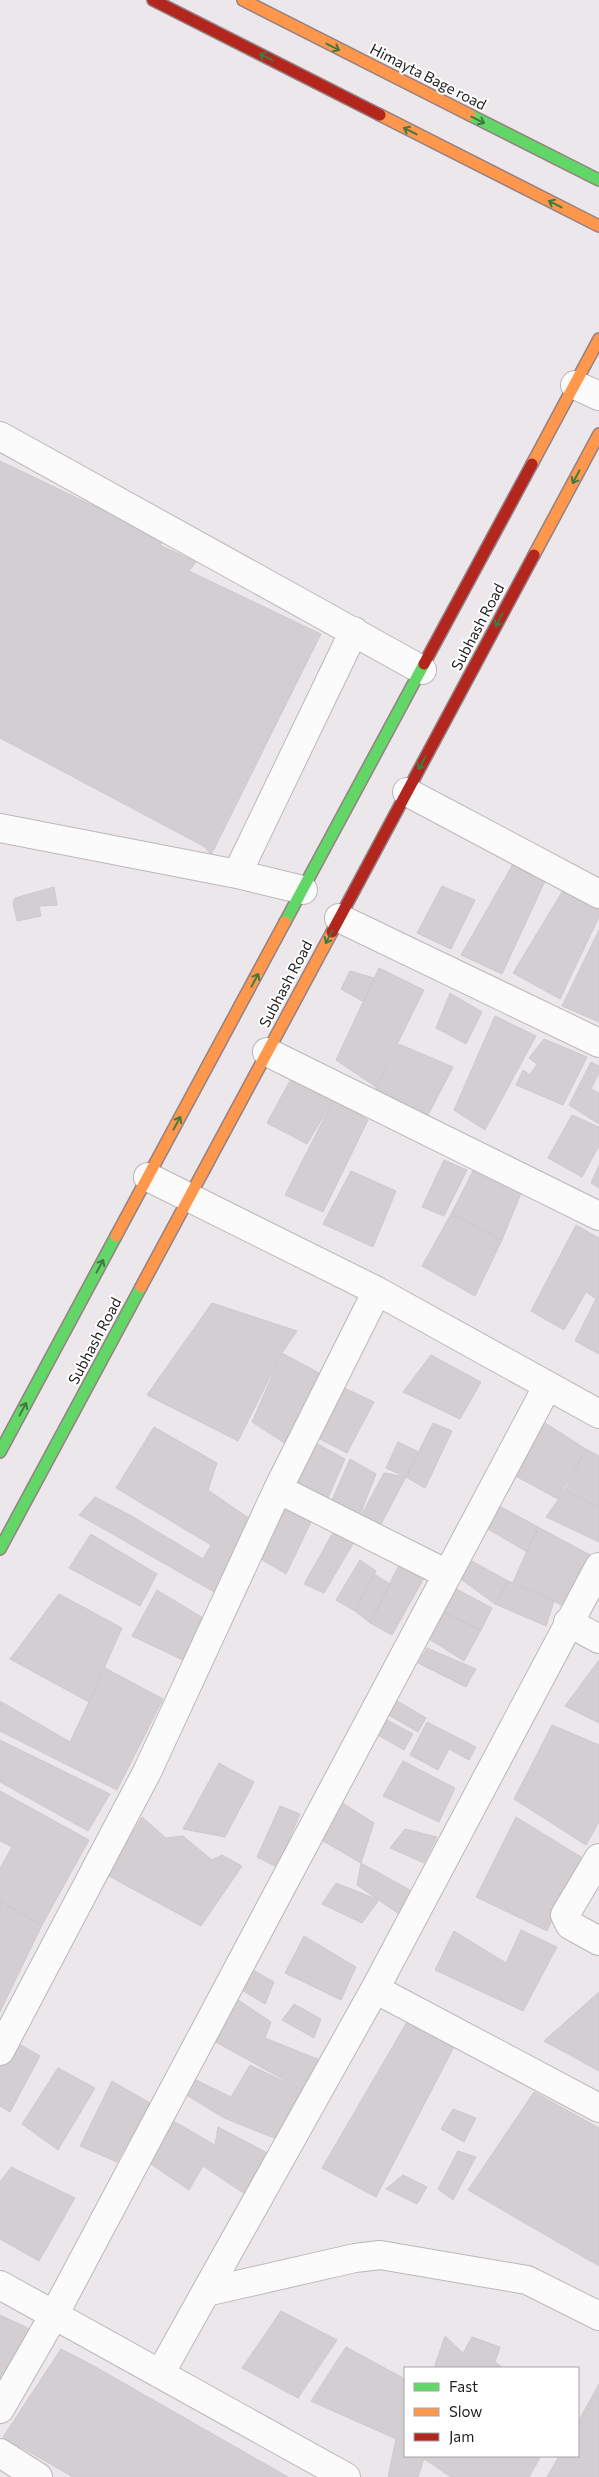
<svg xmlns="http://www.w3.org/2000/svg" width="599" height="2477" font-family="Commissioner,sans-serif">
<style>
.building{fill:#d2ced1;stroke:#cfc9cd}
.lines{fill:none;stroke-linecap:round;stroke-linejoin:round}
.street-casing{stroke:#bab8ba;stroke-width:30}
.fast-casing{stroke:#948184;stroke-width:14}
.slow-casing{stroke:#948184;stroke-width:14}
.jam-casing{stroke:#948184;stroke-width:14}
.street{stroke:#fcfbfc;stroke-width:28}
.fast{stroke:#63d668;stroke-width:11}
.slow{stroke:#ff974d;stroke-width:11}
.jam{stroke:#b3261e;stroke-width:11}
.oneway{stroke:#407a43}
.labels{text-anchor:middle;stroke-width:4;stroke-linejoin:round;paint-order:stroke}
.street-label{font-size:15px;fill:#1e1e1e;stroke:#fff}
</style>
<rect width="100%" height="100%" fill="#ece7ea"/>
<path class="building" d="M0,461L165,540L160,545L196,562L189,571L321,634L211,855L205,847L0,738Z
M513,864L546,879L502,974L461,955Z
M442,886L475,900L451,949L417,933Z
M54,887L57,905L39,906L41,916L17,921L13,903L15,898Z
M565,887L599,901V917L560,999L513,973Z
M599,930V1022L562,1006Z
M379,968L424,990L376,1087L336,1060Z
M350,971L374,978L364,1002L341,989Z
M450,993L482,1012L466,1044L436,1028Z
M495,1016L536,1036L485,1130L454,1110Z
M544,1039L587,1057L563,1105L516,1085L523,1070L530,1075L537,1064L529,1058Z
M399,1044L453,1067L425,1121L376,1095V1087Z
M591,1062L599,1066V1073L591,1089L599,1093V1124L569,1105Z
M292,1077L334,1099L307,1144L267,1123Z
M334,1099L368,1120L323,1212L285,1195Z
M572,1115L599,1127V1146L582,1177L548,1158Z
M444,1160L467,1170L444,1216L422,1207Z
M599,1165V1188L591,1183Z
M474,1169L522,1191L502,1240L451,1214Z
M351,1171L396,1191L373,1247L323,1224Z
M451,1214L502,1240L475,1296L422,1266Z
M576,1225L599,1238V1354L575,1341L596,1299L586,1292L564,1330L531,1311Z
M212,1303L297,1331L282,1353L238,1441L147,1395Z
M282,1353L321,1374L286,1444L252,1422Z
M431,1355L481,1382L460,1419L403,1392Z
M338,1385L374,1402L347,1453L310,1434Z
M542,1421L586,1449L558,1499L512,1474Z
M433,1423L452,1431L425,1488L406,1477Z
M154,1427L217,1463L208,1490L250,1519L232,1554L216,1593L79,1515L95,1497L130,1515L203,1559L211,1545L116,1488Z
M310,1440L345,1459L325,1505L284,1487Z
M398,1442L419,1452L406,1477L386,1468Z
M586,1449L599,1456V1507L565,1490Z
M350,1459L376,1474L356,1525L328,1509Z
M384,1473L406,1477L378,1530L356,1525Z
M565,1490L599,1507V1542L546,1517Z
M492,1502L538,1527L527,1552L481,1525Z
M284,1506L313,1518L286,1574L256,1556Z
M538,1527L592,1556L570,1609L513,1582Z
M335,1529L354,1542L324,1593L304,1584Z
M91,1534L157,1574L140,1606L69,1568Z
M360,1560L376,1571L355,1611L336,1600Z
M472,1561L508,1581L495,1604L458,1577Z
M399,1565L424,1578L392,1635L370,1623Z
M374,1574L390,1584L370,1623L355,1611Z
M508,1581L554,1601L546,1626L495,1604Z
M447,1584L492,1608L481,1630L435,1608Z
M157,1590L203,1618L185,1661L132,1636Z
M59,1594L122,1628L89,1702L10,1659Z
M435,1608L481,1630L464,1661L421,1634Z
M427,1648L476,1669L466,1687L418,1663Z
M599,1660V1723L565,1706Z
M105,1668L163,1699L117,1790L0,1731V1701L70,1742Z
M389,1696L426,1718L418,1732L380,1710Z
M378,1715L413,1734L404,1750L369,1730Z
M427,1722L476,1747L469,1760L449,1749L438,1770L410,1755Z
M552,1725L599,1745V1822L586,1845L514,1799Z
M0,1740L110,1794L88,1831L0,1782Z
M403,1761L455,1788L439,1822L383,1796Z
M219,1763L254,1782L225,1837L183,1829Z
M0,1791L89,1840L42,1925L0,1901V1868L12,1847L0,1841Z
M341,1802L374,1823L361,1863L318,1838Z
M280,1806L300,1814L277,1867L257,1857Z
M142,1817L166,1838L183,1836L212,1860L222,1855L242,1866L201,1926L107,1875Z
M516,1817L581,1857L547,1931L476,1897Z
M405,1829L437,1837L424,1863L390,1848Z
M361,1863L410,1890L402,1916L357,1885Z
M336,1883L379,1900L362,1923L322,1904Z
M0,1901L42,1925L0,2012Z
M521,1930L557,1947L523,2011L435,1970L454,1931L506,1963Z
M304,1936L356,1967L341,2000L285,1973Z
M246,1966L274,1982L265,2004L235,1986Z
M599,1992V2071L544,2041Z
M234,1997L271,2022L265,2038L320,2060L306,2092L212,2040Z
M294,2004L321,2019L314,2038L282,2020Z
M407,2022L456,2043L376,2197L322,2168Z
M14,2041L40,2056L10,2112L0,2106V2066Z
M250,2065L306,2092L279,2140L224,2118L183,2093L190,2077L231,2097Z
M58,2068L95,2088L58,2150L22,2124Z
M112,2081L150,2103L117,2162L80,2146Z
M534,2092L599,2128V2266L468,2190Z
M453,2109L476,2118L464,2142L441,2129Z
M168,2118L215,2145L218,2127L273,2156L251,2198L203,2166L189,2190L148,2162Z
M458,2151L476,2157L453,2200L438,2189Z
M11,2167L75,2198L39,2261L0,2239V2182Z
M403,2175L427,2187L417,2204L386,2189Z
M281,2311L337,2340L298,2398L242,2368Z
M0,2315L32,2330L0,2384Z
M445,2336L463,2353L472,2337L500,2347L495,2362L503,2368H434Z
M346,2347L405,2379V2456H541L529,2477H451L424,2459L418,2477H388L396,2439L311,2401Z
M61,2349L92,2365L288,2477H73L3,2437Z
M599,2384V2477H547L559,2456H578V2422Z"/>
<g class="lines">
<defs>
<path id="street" d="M575,385L599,396
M0,436L422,670
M407,792L599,894
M0,828L237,874L303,890
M237,874L354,631
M339,918L599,1043
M267,1052L599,1216
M148,1177L377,1291L599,1414
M278,1489L447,1574
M568,1622L599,1639
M599,1858L565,1915L570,1925L599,1941
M375,1989L599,2108
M0,2051L147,1772L278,1489L377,1291
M0,2285L346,2477
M206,2292L355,2258L380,2255L527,2280L599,2316
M160,2374L375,1989L599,1567
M0,2409L54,2315L547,1387
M0,2453L38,2477"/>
<path id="fast" d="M470,115L599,180
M285,922L424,664
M0,1452L116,1236
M0,1549L141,1287"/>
<path id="slow" d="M243,0L470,115
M380,115L599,226
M532,464L599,339
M534,555L599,434
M116,1236L285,922
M141,1287L332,932"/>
<path id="jam" d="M153,0L380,115
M424,664L532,464
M332,932L534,555"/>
</defs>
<use href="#street" class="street-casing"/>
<use href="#fast" class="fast-casing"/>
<use href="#slow" class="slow-casing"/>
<use href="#jam" class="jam-casing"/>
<use href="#street" class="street"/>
<use href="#fast" class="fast"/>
<use href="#slow" class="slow"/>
<use href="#jam" class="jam"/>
</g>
<defs><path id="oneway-shaft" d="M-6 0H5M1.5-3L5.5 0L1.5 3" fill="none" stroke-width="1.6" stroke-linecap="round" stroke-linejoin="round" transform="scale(1.25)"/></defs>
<g class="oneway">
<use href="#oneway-shaft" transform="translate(333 47) rotate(27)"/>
<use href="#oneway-shaft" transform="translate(266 57) rotate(-153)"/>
<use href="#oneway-shaft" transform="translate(478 120) rotate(27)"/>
<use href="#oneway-shaft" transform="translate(410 131) rotate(-153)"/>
<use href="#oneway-shaft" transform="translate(555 204) rotate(-153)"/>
<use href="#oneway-shaft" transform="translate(576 477) rotate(118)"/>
<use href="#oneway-shaft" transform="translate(499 620) rotate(118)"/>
<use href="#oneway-shaft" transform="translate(422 763) rotate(118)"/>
<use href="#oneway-shaft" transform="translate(329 937) rotate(118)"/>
<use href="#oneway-shaft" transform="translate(255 980) rotate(-62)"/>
<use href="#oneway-shaft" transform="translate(177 1123) rotate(-62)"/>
<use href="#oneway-shaft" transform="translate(100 1266) rotate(-62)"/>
<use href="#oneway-shaft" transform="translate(23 1409) rotate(-62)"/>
</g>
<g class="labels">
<g class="street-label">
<text transform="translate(428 77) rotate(27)" y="5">Himayta Bage road</text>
<text transform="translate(478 627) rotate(-62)" y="5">Subhash Road</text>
<text transform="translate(286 984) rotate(-62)" y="5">Subhash Road</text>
<text transform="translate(95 1341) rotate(-62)" y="5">Subhash Road</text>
</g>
</g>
<rect x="404" y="2367" width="175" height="90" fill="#ffffff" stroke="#a5a5a5"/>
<rect x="414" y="2383" width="25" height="8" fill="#63d668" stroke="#a5a5a5"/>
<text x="449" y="2392" font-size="15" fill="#1e1e1e">Fast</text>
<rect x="414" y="2408" width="25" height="8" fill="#ff974d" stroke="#a5a5a5"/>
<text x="449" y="2417" font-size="15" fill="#1e1e1e">Slow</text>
<rect x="414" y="2433" width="25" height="8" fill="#b3261e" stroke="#a5a5a5"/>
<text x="449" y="2442" font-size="15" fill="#1e1e1e">Jam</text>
</svg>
